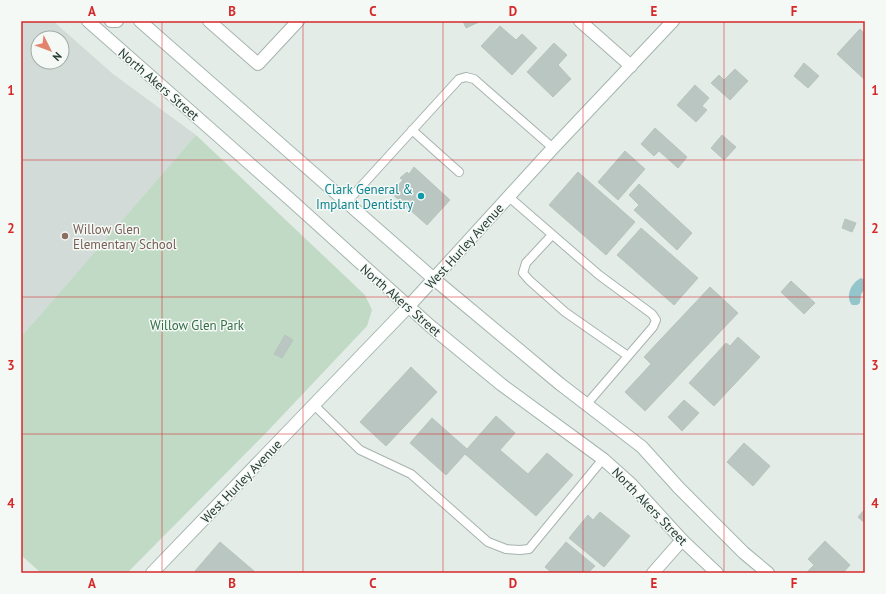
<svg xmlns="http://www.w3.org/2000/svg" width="886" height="594" font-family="'PT Sans',sans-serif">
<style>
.built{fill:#d2dbd7;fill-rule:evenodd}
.green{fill:#c0dac5}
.water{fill:#93c5ca}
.building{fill:#bac6c1;stroke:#b7c5be}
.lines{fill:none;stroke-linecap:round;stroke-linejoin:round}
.lane-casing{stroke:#a7b3ae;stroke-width:10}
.street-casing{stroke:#a7b3ae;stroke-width:14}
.secondary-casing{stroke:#a4b6af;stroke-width:14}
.lane{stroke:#fff;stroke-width:8}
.street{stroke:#fff;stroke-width:12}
.secondary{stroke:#fff;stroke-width:12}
.grid{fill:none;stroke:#d62828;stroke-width:1;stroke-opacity:0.55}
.culture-dot{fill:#0f9aa8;stroke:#f4f9f6;stroke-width:1.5}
.education-dot{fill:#8d6e63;stroke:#f4f9f6;stroke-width:1.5}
.labels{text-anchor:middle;stroke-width:3;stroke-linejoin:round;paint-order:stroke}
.street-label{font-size:13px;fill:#263b34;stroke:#f4f9f6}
.culture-label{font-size:13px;fill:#0d838f;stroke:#f4f9f6;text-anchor:end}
.education-label{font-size:13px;fill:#785e54;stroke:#f4f9f6;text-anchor:start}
.park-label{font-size:13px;fill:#356d47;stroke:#f4f9f6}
.neatline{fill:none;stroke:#d62828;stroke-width:1.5}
.grid-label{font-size:13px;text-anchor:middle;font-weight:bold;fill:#d62828}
</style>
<rect width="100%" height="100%" fill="#e4ece8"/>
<path class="built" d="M21,21H53L113,74L196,135L21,337ZM38,38H62V62H38Z"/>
<path class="green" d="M196,135L365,295L372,310L367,326L264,435L127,573H41L21,555V337Z"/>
<path class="water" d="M861,278L865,280V289L861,294L860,303L857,305H852C845,296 851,283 861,278Z"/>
<path class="building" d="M463,21H481L466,28Z
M500,26L516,40L522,34L537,48L512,75L481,46Z
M860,29L865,34V80L837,54Z
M554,43L567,55L558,65L571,79L553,97L527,72Z
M804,63L819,76L808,88L794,76Z
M735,69L748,81L730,100L711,83L719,75L724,80Z
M695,85L709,98L702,106L707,110L696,122L677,105Z
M655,128L687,157L678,168L659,151L654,156L641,144Z
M722,135L736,147L724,160L711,148Z
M625,151L645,169L618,200L598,182Z
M414,167L450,200L427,225L391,193L403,180L400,178L407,172L409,174Z
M578,172L635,222L606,255L549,205Z
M639,184L692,233L677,250L634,210L639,205L629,195Z
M845,219L856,223L852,232L842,228Z
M641,228L698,278L674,305L617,255Z
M791,281L815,303L804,314L781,292Z
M710,287L738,313L645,411L625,392L651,364L644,357Z
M285,335L293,340L282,358L274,354Z
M738,337L760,357L714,406L689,383L726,343L730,346Z
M411,367L437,392L386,446L360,422Z
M684,400L699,413L682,431L668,417Z
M496,416L515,433L500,450L528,474L547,453L573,475L536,516L465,454L446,475L410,443L432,418L467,449Z
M744,443L770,466L753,486L727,462Z
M865,509V523L858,517Z
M600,512L630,536L604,567L569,538L588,515L593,520Z
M825,541L850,565L843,573H806L814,565L808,559Z
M220,542L254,571L253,573H197L195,571Z
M566,542L595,566L588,573H552L545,567Z"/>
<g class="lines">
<defs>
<path id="lane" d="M412,130L459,172
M509,197L599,275L652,314L656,320L653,327L586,405
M346,203L459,79L466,77L474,79L553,148
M552,235L526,263L523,273L529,280L565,312L628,356
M314,405L360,450L411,474L488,542L506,549L520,550L529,549L603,459"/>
<path id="street" d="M111,21H117
M209,21L258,64L298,21
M580,21L631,66
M653,573L682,540"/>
<path id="secondary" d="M88,21L292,201L429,325L502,385L603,459L631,484L682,540L717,573
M140,21L434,279L560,384L642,447L679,488L744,553L768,573
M152,573L408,307L553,148L673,21"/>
</defs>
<use href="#lane" class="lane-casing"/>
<use href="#street" class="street-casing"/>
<use href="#secondary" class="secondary-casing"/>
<use href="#lane" class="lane"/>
<use href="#street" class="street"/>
<use href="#secondary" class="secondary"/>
</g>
<path class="grid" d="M162,21V573M303,21V573M443,21V573M583,21V573M724,21V573M21,160H865M21,297H865M21,434H865"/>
<circle class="culture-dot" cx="421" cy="196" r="4"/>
<circle class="education-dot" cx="65" cy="236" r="4"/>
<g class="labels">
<g class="street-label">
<text transform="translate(159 84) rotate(41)" y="5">North Akers Street</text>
<text transform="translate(464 246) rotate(-48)" y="5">West Hurley Avenue</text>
<text transform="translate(401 300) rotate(41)" y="5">North Akers Street</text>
<text transform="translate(241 481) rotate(-46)" y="5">West Hurley Avenue</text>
<text transform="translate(650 506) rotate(46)" y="5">North Akers Street</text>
</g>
<g class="culture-label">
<text x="413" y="194">Clark General &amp;<tspan x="413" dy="15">Implant Dentistry</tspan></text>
</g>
<g class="education-label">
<text x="73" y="234">Willow Glen<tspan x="73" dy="15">Elementary School</tspan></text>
</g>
<g class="park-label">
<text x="197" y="330">Willow Glen Park</text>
</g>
</g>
<rect width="886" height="594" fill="none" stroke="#f4f9f6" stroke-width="44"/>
<g transform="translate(50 50) rotate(132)"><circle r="19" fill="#f4f9f6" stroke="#a2ada8"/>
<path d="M0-3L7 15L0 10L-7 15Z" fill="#e1836d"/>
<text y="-6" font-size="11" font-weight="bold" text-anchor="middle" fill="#263b34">N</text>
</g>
<rect x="22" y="22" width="842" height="550" class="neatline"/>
<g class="grid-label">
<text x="92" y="16">A</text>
<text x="232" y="16">B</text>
<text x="373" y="16">C</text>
<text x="513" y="16">D</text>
<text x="654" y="16">E</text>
<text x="794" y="16">F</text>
<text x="11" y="95">1</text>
<text x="875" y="95">1</text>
<text x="11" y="233">2</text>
<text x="875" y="233">2</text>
<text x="11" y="370">3</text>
<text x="875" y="370">3</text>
<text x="11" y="508">4</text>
<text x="875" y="508">4</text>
<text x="92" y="588">A</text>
<text x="232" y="588">B</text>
<text x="373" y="588">C</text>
<text x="513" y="588">D</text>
<text x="654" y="588">E</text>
<text x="794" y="588">F</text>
</g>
</svg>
